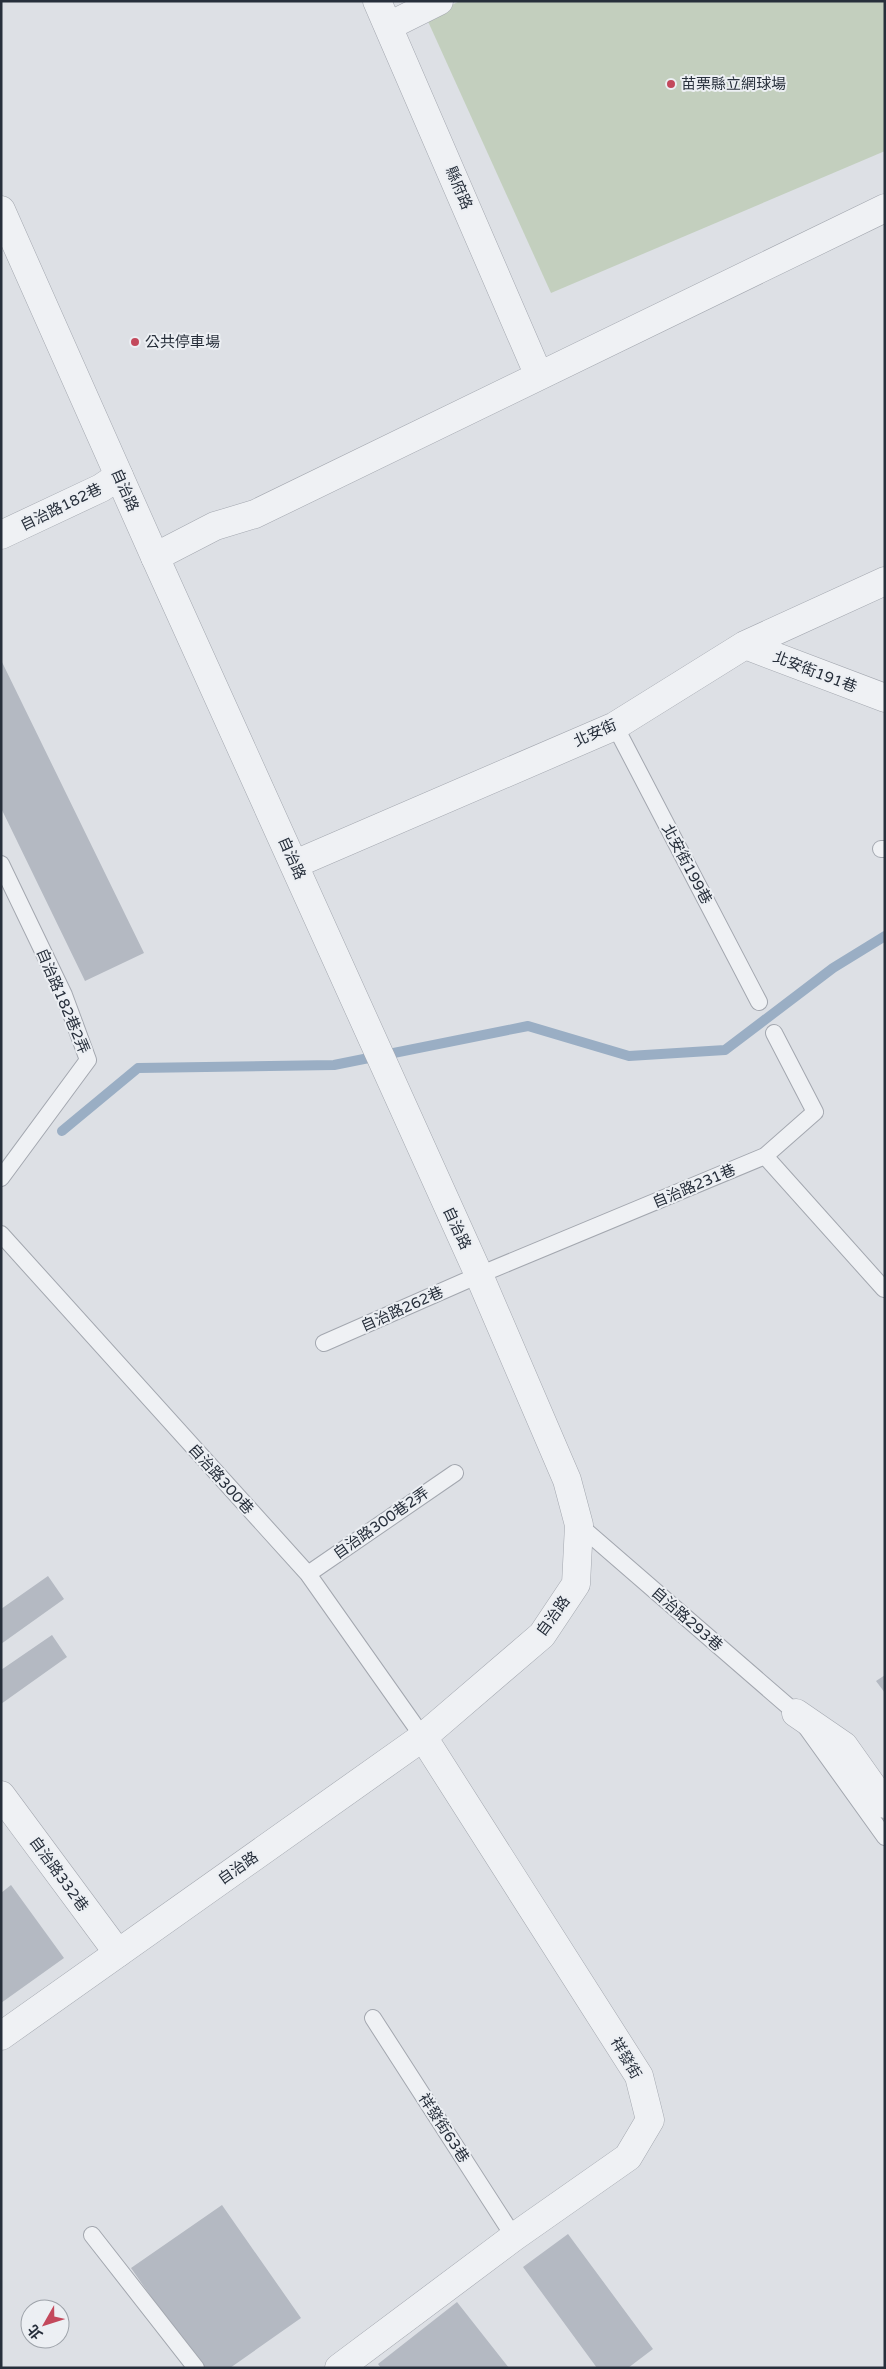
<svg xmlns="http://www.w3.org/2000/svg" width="886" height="2369" font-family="'Varela Round','Noto Sans TC',sans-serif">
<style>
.green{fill:#c3cfbe}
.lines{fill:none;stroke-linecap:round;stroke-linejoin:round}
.stream{stroke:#9aaec4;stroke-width:10}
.building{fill:#b4b9c2}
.service-casing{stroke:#a3a7af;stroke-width:18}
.minor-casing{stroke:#a3a7af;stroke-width:29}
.tertiary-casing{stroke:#a3a7af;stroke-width:29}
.service{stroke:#eff1f4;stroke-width:16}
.minor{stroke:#eff1f4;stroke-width:28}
.tertiary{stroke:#eff1f4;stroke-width:28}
.poi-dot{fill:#c3495c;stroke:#eceff3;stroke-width:2}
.labels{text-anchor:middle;stroke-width:4;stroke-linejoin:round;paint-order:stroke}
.poi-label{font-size:15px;fill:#272f3b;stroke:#eceff3;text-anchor:start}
.street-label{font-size:15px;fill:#272f3b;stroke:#eceff3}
</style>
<rect width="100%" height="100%" fill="#dde0e5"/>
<path class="green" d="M460,1H885V151L551,293L426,17Z"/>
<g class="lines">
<path class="stream" d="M62,1131L138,1068L334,1065L528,1026L629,1056L725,1050L833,968L885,936"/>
</g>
<path class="building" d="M1,660L144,953L85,981L1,808Z
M48,1576L64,1599L1,1644V1609Z
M52,1635L67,1657L1,1704V1670Z
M885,1675V1693L876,1681Z
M11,1885L64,1958L1,2003V1893Z
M222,2205L301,2318L230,2368H201L131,2268Z
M568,2234L653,2349L628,2368H597L523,2267Z
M457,2302L509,2368H381L378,2364Z"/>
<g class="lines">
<defs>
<path id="service" d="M615,726L759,1002
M881,849H885
M1,864L64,995L88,1060L1,1178
M765,1156L884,1289
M1,1234L308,1574L423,1737
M324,1343L479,1275L765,1156L815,1112L774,1033
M579,1525L796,1713L885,1837
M308,1574L455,1473
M373,2018L514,2237
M92,2235L196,2368"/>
<path id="minor" d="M377,1L539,376
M389,26L439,1
M1,535L101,488L119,476
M155,557L215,526L255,514L885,208
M745,645L885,698
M295,864L615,726L745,645L885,581
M796,1713L844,1746L885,1804
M1,1795L118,1953
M339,2368L514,2237L628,2157L650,2120L639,2076L423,1737"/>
<path id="tertiary" d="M1,210L155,557L479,1275L567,1480L579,1525L576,1584L542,1635L423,1737L1,2036"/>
</defs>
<use href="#service" class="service-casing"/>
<use href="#minor" class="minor-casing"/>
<use href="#tertiary" class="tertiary-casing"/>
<use href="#service" class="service"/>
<use href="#minor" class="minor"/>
<use href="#tertiary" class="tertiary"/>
</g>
<g class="poi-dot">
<circle cx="671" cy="84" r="5"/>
<circle cx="135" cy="342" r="5"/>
</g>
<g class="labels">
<g class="poi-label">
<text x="681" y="89">苗栗縣立網球場</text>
<text x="145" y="347">公共停車場</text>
</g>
<g class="street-label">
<text transform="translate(459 188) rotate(67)" y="5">縣府路</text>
<text transform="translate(125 490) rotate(66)" y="5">自治路</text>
<text transform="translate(61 507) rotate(-26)" y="5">自治路182巷</text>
<text transform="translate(815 672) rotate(21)" y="5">北安街191巷</text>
<text transform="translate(595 733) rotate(-24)" y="5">北安街</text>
<text transform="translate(292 858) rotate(66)" y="5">自治路</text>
<text transform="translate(687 864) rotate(62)" y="5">北安街199巷</text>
<text transform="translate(63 1001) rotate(67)" y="5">自治路182巷2弄</text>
<text transform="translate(694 1186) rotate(-23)" y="5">自治路231巷</text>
<text transform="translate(457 1228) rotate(65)" y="5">自治路</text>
<text transform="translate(402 1309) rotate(-24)" y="5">自治路262巷</text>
<text transform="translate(221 1479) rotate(48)" y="5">自治路300巷</text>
<text transform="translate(381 1523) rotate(-35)" y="5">自治路300巷2弄</text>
<text transform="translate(553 1616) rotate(-54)" y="5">自治路</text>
<text transform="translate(687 1619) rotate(41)" y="5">自治路293巷</text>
<text transform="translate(238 1868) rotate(-35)" y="5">自治路</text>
<text transform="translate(59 1874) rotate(54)" y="5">自治路332巷</text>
<text transform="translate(626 2058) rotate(60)" y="5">祥發街</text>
<text transform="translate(444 2128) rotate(57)" y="5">祥發街63巷</text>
</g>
</g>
<rect width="886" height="2369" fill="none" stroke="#272f3b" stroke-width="5"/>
<g transform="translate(45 2324) rotate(231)"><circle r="24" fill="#eceff3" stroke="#9da2a9"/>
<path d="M0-4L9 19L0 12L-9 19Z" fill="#c3495c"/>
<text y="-8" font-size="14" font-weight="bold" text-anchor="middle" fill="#272f3b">北</text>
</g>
</svg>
